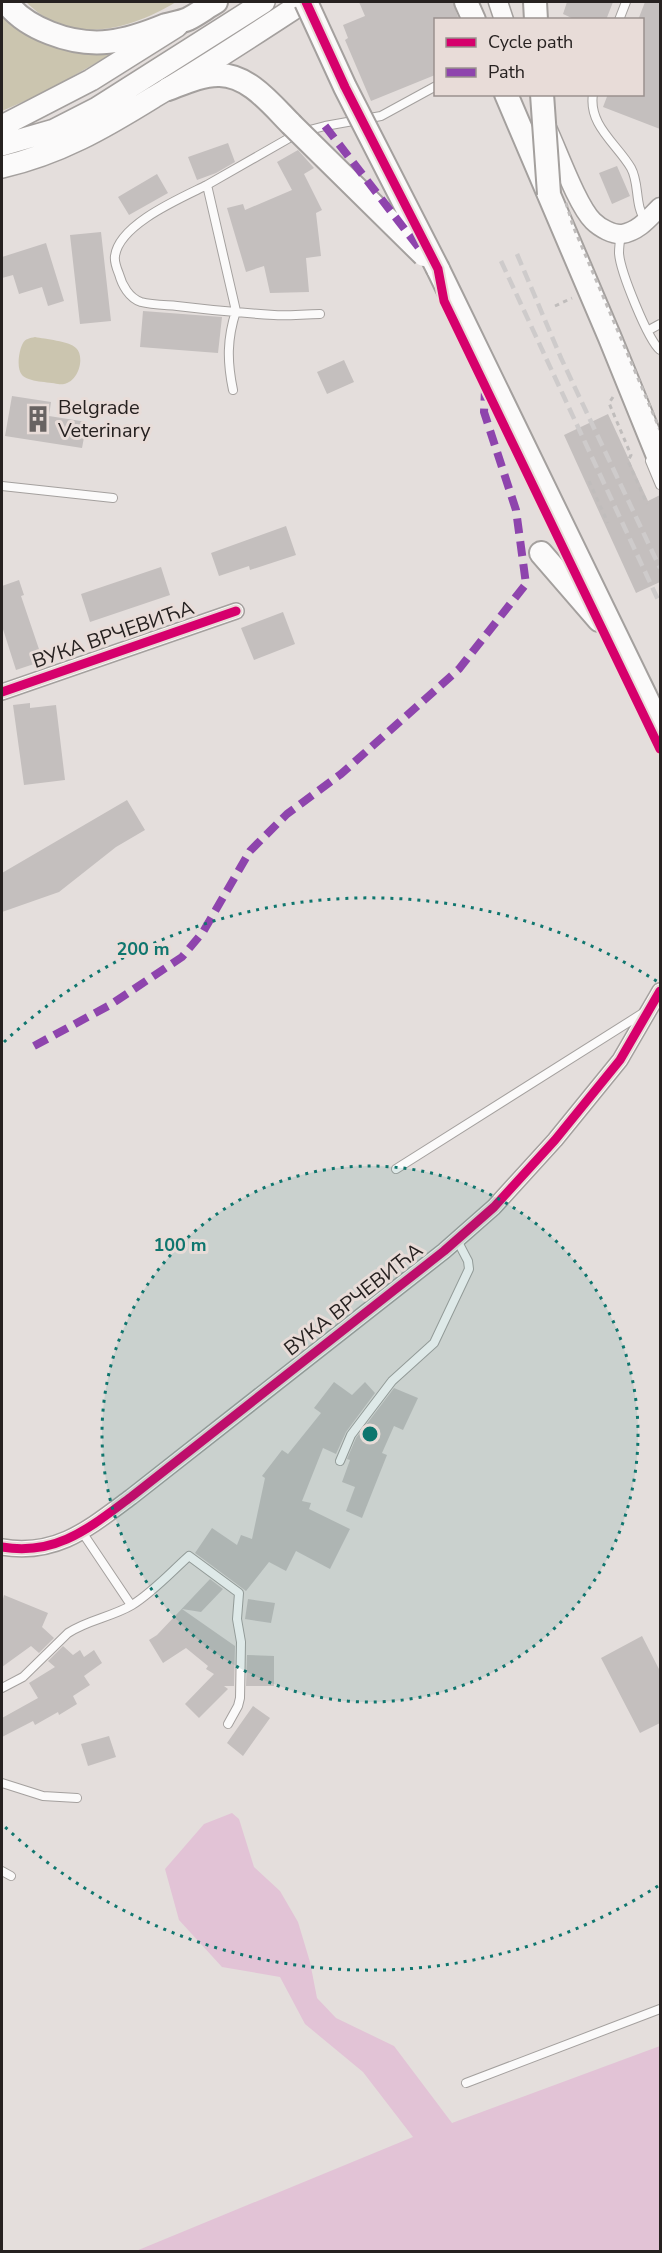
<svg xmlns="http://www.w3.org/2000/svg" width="662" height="2253" font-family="'Nunito Sans',sans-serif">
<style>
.green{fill:#cbc5af}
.water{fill:#e2c3d6}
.building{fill:#c4bfbe}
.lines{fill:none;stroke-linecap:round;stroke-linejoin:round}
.service-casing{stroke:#a4a09e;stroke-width:10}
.minor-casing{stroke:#a4a09e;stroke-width:18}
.tertiary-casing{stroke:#a4a09e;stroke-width:21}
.secondary-casing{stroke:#a4a09e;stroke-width:24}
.primary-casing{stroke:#a4a09e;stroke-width:26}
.path{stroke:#c0bdbc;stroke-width:3;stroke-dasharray:4.5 4.5;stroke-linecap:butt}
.service{stroke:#fbfafa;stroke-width:8}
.minor{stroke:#fbfafa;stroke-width:15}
.tertiary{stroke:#fbfafa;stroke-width:18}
.secondary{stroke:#fbfafa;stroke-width:21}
.primary{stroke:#fbfafa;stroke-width:22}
.rail{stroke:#cecbcb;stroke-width:4.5;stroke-dasharray:12 6;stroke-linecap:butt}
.primary-bridge-casing{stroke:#a4a09e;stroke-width:26;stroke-linecap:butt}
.path-bridge{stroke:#c0bdbc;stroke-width:3;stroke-dasharray:4.5 4.5;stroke-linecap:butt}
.primary-bridge{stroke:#fbfafa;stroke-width:22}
.quiet{stroke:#8e44ad;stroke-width:8;stroke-dasharray:15 8;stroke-linecap:butt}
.cycleway-casing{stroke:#e8dcd8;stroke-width:13}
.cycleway{stroke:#d6006c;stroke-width:9}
.ring{fill:none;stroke:#0f766e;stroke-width:3;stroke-dasharray:3 6}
.labels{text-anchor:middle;stroke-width:6;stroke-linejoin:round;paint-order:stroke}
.poi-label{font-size:20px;fill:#262120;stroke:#e8dcd8;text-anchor:start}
.street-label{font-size:20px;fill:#262120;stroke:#e8dcd8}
.centre{fill:#0f766e;stroke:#e8dcd8;stroke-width:3}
.ring-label{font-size:18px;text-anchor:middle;font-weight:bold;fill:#0f766e;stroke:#e8dcd8;stroke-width:6;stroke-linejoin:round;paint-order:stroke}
</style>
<rect width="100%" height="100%" fill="#e4dedc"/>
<path class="green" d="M26,2H176C128,31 70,46 26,2Z
M2,5L62,48L110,55L43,93L2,111Z
M35,337C45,339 69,341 76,348C86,357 78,387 58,384C49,382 28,382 22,375C16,368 19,350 23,343C25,339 30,338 35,337Z"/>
<path class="water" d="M232,1813L239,1819L254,1867L280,1891L298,1922L310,1962L317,1998L336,2018L394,2046L452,2123L660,2046V2251H136L413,2137L363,2072L305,2024L280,1977L222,1967L179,1920L165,1869L204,1824Z"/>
<path class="building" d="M359,2H453L459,20H435V75L371,101L345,40L348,38L343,25L365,16Z
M567,2H613L606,20H576L563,14Z
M645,2H660V129L603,107L608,94H642V20H638Z
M228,143L235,162L216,173L197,180L188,157Z
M298,150L314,168L304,174L322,210L316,213L321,256L306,258L309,292L270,293L264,266L246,272L227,208L243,204L245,210L292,190L277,162Z
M617,166L630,196L612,204L599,173Z
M157,174L168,193L129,215L118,197Z
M101,232L111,321L80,324L70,235Z
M46,243L64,301L48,306L42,287L19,294L13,275L2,278V257Z
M143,311L222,317L218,353L140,347Z
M344,360L354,382L327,394L317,372Z
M12,396L51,402L49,416L87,422L82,448L5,436Z
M608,414L648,501L660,495V582L636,593L564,435Z
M286,526L296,555L250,570L249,566L219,576L211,553Z
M161,567L170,595L90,622L81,594Z
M19,580L24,595L21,596L43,661L16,670L2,626V586Z
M283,612L295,644L254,660L241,628Z
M30,703V708L56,705L65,780L24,785L13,705Z
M127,800L145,830L116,847L59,892L2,912V873Z
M334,1382L352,1395L365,1382L375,1393L346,1432L336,1454L323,1448L302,1501L311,1503L309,1509L350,1529L330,1569L296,1551L286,1571L269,1562L246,1591L195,1553L212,1528L237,1545L241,1535L252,1539L265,1478L262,1476L282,1450L288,1454L321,1413L314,1408Z
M394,1388L418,1398L403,1430L394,1426L382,1453L387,1455L362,1518L346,1511L355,1487L342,1482L350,1460L347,1459L356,1438Z
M210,1579L223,1589L201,1612L182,1609L235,1646L234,1686H224L228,1689L199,1718L185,1704L214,1674L206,1669L208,1666L186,1648L163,1663L149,1640L157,1635Z
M4,1595L48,1613L42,1627L54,1638L39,1653L31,1646L2,1667V1603Z
M248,1599L275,1603L271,1623L245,1619Z
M642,1636L660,1671V1723L640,1733L601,1658Z
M63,1646L73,1655L80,1650L84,1657L94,1650L102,1663L84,1676L90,1685L73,1696L77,1704L59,1715L58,1712L35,1725L33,1721L2,1737V1718L38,1698L29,1683L55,1667L48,1661Z
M247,1655L274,1656V1686H246Z
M253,1706L270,1718L243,1756L227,1743Z
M109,1736L116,1757L88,1766L81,1744Z"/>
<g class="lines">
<defs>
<path id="service" d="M619,20L626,2
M593,94C588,125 617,144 631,168C640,184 634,206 646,221
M207,185C181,198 119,224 115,256C114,262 117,269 119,274C122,285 129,298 141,302C152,305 166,305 177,306C209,310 242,313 274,315C289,316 304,314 320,314
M621,234C620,240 619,247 619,253C620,271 648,340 660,350
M649,330L660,324
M233,390C227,361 227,339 236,311L207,185L298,133L325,126L381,116L436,86
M650,461L660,485
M2,486L113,498
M396,1169L643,1013
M340,1461L351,1435L392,1381L434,1343L469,1269L468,1261L457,1240
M82,1532L131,1605
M2,1688L23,1677L68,1633C87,1620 112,1617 132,1605C153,1592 171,1572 189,1556L239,1593L237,1619L241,1642L240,1698L238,1706L228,1724
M2,1783L43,1796L77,1798
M2,1871L11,1876
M466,2083L660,2009"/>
<path id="minor" d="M2,692L236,611
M2,1547C57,1556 89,1528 131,1497L444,1251L494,1207L555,1140L620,1060L660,991"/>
<path id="tertiary" d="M498,2L504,20
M547,128C558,151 577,205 593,221C600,228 613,235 622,234C639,231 649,218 660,207"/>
<path id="secondary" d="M2,126L91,80L177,26
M2,145L54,130L97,108L264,2
M2,167C59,154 104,128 154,97C205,67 255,34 304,2"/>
<path id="primary" d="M6,2C17,17 32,26 50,33C93,50 125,42 166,25C173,23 181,22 188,19C198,14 207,7 216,2
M466,2L474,20
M535,2L536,20
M168,89C184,83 201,75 218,75C248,74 272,105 291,124
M506,94L610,338L660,461
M438,269L660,726
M541,553L599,620"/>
</defs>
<use href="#service" class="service-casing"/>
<use href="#minor" class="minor-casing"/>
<use href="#tertiary" class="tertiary-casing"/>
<use href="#secondary" class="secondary-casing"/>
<use href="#primary" class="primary-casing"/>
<path class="path" d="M555,306L572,298
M613,397L609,403L631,455L628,461L647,504
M589,481L608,523"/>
<use href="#service" class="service"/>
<use href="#minor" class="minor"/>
<use href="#tertiary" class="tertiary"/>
<use href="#secondary" class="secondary"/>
<use href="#primary" class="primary"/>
<path class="rail" d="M517,254L561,358L660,568
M501,261L660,604"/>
<defs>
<path id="primary-bridge" d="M306,2L345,87L438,269
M542,94L549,194
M291,124L424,255"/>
</defs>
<use href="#primary-bridge" class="primary-bridge-casing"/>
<path class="path-bridge" d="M566,203L573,226L660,430"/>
<use href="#primary-bridge" class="primary-bridge"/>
<path class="quiet" d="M325,126L423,253
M34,1046L110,1005L182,957L203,932L250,851L287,814L341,774L459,669L526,584L516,510L484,412L485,390"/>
<defs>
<path id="cycleway" d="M306,2L345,87L438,269L444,301L660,749
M2,692L236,611
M2,1547C57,1556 89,1528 131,1497L444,1251L494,1207L555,1140L620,1060L660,991"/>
</defs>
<use href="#cycleway" class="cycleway-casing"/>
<use href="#cycleway" class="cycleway"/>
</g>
<circle cx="370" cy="1434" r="268" fill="#0f766e" fill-opacity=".12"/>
<g class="ring">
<circle cx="370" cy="1434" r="268"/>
<path d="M658 1886A536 536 0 0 1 4 1826M4 1042A536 536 0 0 1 658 982"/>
</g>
<defs>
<symbol id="building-bare" viewBox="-9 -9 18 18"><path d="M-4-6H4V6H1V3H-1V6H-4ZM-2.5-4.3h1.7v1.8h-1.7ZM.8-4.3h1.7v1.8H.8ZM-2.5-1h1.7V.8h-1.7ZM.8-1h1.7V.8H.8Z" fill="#686362" stroke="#e8dcd8" stroke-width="2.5" paint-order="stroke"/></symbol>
</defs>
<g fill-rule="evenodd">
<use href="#building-bare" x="19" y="400" width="38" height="38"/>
</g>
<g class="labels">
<g class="poi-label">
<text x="58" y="414">Belgrade<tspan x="58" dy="23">Veterinary</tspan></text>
</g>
<g class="street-label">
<text transform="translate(113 634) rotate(-19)" y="7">ВУКА ВРЧЕВИЋА</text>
<text transform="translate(353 1299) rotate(-38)" y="7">ВУКА ВРЧЕВИЋА</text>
</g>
</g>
<circle cx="370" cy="1434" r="9" class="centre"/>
<g class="ring-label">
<text x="143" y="955">200 m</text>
<text x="180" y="1251">100 m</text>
</g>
<rect width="662" height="2253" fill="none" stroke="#262120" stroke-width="6"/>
<rect x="434" y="18" width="210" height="78" fill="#e8dcd8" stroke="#9a918e" stroke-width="1.5"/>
<rect x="446" y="38" width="30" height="9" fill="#d6006c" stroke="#9a918e" stroke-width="1.5"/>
<text x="488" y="48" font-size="18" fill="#262120">Cycle path</text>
<rect x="446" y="68" width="30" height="9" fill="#8e44ad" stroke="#9a918e" stroke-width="1.5"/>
<text x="488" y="78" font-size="18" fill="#262120">Path</text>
</svg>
